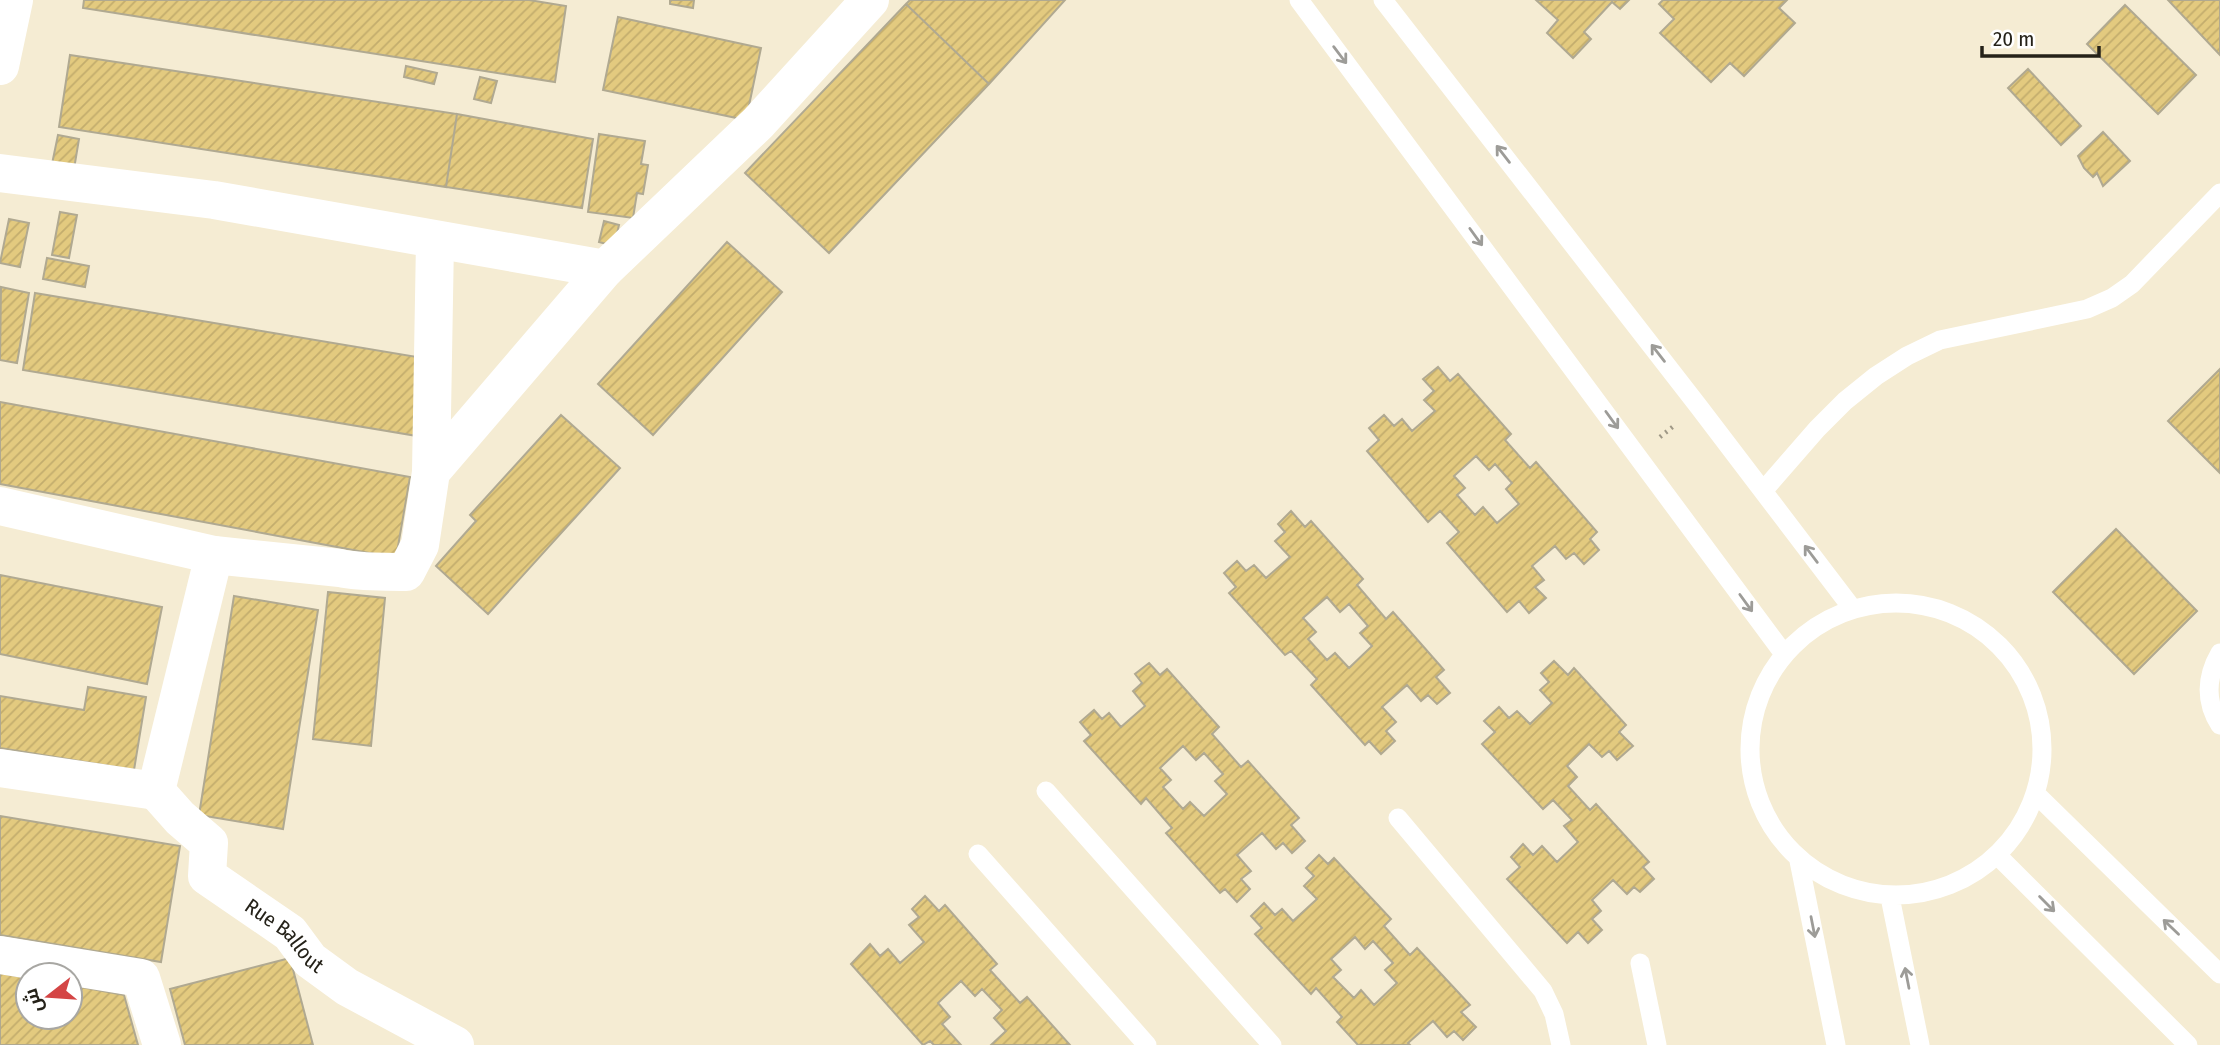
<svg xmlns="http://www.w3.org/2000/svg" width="2220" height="1045" font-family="'Fira Sans Condensed',Cairo,sans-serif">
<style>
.building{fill:url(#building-hatch);stroke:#b0a991;stroke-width:2;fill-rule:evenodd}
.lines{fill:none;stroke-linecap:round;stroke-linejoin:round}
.path{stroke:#9f9886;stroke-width:4.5;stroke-dasharray:2 5;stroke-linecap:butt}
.service{stroke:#fff;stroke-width:19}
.minor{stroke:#fff;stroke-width:38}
.oneway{stroke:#9d9c98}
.labels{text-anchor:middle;stroke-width:5;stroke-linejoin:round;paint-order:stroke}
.street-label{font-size:21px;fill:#252219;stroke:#fff}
</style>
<defs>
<pattern id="building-hatch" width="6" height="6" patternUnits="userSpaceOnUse" patternTransform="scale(1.75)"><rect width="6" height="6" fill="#e3ca7f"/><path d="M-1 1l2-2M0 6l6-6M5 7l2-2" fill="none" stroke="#c3ad6d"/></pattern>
</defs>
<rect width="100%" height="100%" fill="#f5ecd3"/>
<path class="building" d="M84,0H529L566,6L555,82L83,8Z
M670,0H694L693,8L670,4Z
M910,0H1065L989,84L906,4Z
M1536,0H1629L1620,9L1612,2L1584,32L1591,39L1573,58L1547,33L1558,20Z
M1663,0H1787L1779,8L1795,23L1744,76L1730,63L1711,82L1660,33L1674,19L1659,4Z
M2168,0H2220V55Z
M906,4L989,84L829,253L745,173Z
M2125,5L2196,75L2158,114L2087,44Z
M618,17L761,48L746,120L603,90Z
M70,55L457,114L446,187L59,127Z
M406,66L437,73L434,84L404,77Z
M2028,69L2081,126L2061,145L2008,88Z
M480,77L497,81L491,103L474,99Z
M457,114L593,139L582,208L446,187Z
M2103,132L2130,161L2103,186L2097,173L2093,177L2084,168L2078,156Z
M599,134L645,141L641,164L648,165L643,194L637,193L633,218L588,212Z
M58,135L79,139L74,169L52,164Z
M60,212L77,215L69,258L52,255Z
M9,219L29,223L20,267L0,263Z
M604,221L619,225L614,246L599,242Z
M727,242L782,292L653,435L598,384Z
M47,258L89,266L85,287L43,279Z
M1,287L29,293L17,363L0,360Z
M35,293L429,359L417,436L23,370Z
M1438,367L1450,381L1458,374L1511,434L1505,440L1530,468L1536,462L1597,532L1590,539L1599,550L1584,564L1574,553L1566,559L1555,546L1532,566L1544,580L1535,587L1546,598L1529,613L1519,601L1507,612L1447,543L1459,532L1440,511L1428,522L1367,451L1379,440L1369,428L1384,415L1394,426L1402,419L1412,431L1435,411L1424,400L1434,391L1423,379ZM1476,456L1489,470L1495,464L1512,483L1506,489L1519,504L1497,523L1483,507L1475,515L1457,495L1465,488L1454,476Z
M2220,369V473L2168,421Z
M0,402L410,477L396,558L0,484Z
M561,415L620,468L488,614L436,566L476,521L470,515Z
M1291,511L1305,527L1311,521L1363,579L1357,585L1386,619L1393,612L1444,670L1436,677L1450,693L1437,704L1428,695L1421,701L1407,685L1382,707L1396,722L1386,731L1395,741L1381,754L1369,741L1365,745L1311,685L1317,679L1291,651L1285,655L1229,593L1236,587L1224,573L1237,561L1246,571L1254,565L1266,578L1290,557L1275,541L1285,532L1278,524ZM1327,597L1340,612L1349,604L1368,626L1360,633L1372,646L1349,668L1335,653L1327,660L1308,639L1316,632L1303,618Z
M2116,529L2197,611L2134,674L2053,592Z
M0,575L162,607L147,684L0,654Z
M328,592L385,598L371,746L313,739Z
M234,596L318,610L283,829L199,815Z
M1554,661L1568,675L1574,668L1626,725L1619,732L1633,746L1617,760L1609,751L1602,757L1589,744L1567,766L1577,777L1568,786L1590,810L1596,804L1649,862L1643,867L1654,879L1640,892L1634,887L1627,894L1613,880L1592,900L1601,911L1592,919L1602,930L1588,943L1578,932L1567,943L1507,879L1520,867L1511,857L1523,844L1533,855L1542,846L1557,862L1578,842L1564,826L1572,820L1553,800L1543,809L1482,744L1495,732L1484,721L1499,707L1509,718L1517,711L1530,724L1552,703L1540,690L1549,682L1541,673Z
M1149,663L1160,675L1167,669L1219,727L1212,734L1241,767L1248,761L1299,818L1291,825L1305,841L1292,853L1283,843L1276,849L1262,833L1237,855L1251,871L1241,879L1250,889L1237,902L1225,889L1220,893L1166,833L1172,828L1146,798L1141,804L1084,741L1091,735L1080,722L1094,710L1102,719L1109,713L1121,727L1145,706L1133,691L1142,683L1135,674ZM1183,746L1196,760L1204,753L1223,774L1215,781L1227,794L1204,816L1190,802L1183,809L1163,787L1171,780L1160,768Z
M88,687L146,697L134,770L0,748V696L84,710Z
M0,816L180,846L161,962L0,935Z
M1319,855L1328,864L1334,858L1391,919L1384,926L1410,955L1417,948L1470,1005L1461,1012L1476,1027L1463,1040L1454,1031L1447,1037L1433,1021L1408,1043L1410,1045H1358L1337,1022L1342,1017L1316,988L1311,994L1255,934L1262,928L1251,916L1264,903L1275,915L1282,909L1293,921L1317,899L1304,886L1314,876L1306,868ZM1355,937L1365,949L1373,941L1393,963L1385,970L1397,983L1374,1005L1361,990L1354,998L1333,977L1341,970L1331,959Z
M925,896L939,911L945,905L997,964L990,970L1020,1003L1027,997L1070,1045H991L1006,1031L994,1018L1002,1010L982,989L975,996L961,981L938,1003L950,1017L942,1024L961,1045H934L930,1041L923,1045L851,964L870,944L880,956L888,949L900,963L924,942L909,925L919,917L912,909Z
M290,958L313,1045H185L170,989Z
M0,973L28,978V1017H70V985L124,995L138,1045H0Z"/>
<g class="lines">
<path class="path" d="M1660,437L1675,425"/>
<path class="service" d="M1299,0L1784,654
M1383,0L1699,407L1852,608
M1763,491L1817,429L1845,401L1876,376L1907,356L1940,340L2087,309L2112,298L2132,284L2220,193
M1750 749a146 146 0 1 1 292 0a146 146 0 1 1-292 0Z
M2220,653C2206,677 2205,702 2220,725
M1046,791L1272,1045
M2036,794L2220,974
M1398,818L1543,991L1554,1014L1561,1045
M978,854L1147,1045
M1998,856L2188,1045
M1799,861L1836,1045
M1890,897L1920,1045
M1640,963L1657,1045"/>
<g class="minor">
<path d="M0,66L14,0"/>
<path d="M0,173L214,200L605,269"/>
<path d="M431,472L435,241"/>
<path d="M0,506L214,555L340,568C362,573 384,571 406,572L420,545L431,472L605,269L758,123L870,0"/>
<path d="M0,768L156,791"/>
<path id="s1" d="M156,791L180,818L209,843L207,876L290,933L310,960L347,987L455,1045"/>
<path d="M156,791L214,555"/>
<path d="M0,955L141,978L162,1045"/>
</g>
</g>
<defs><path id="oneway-shaft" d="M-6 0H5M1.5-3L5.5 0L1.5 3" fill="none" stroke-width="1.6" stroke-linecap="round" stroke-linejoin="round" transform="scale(1.75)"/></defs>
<g class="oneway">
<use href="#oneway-shaft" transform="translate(1340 55) rotate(53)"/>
<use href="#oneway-shaft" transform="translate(1503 154) rotate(-128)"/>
<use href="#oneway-shaft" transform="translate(1476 237) rotate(54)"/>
<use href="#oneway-shaft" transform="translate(1658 353) rotate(-128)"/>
<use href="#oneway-shaft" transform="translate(1612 420) rotate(54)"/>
<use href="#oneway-shaft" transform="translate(1811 554) rotate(-127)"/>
<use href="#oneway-shaft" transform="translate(1746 603) rotate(54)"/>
<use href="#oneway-shaft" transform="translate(2047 904) rotate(45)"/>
<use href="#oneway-shaft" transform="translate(1813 927) rotate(79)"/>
<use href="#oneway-shaft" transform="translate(2171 927) rotate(-136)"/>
<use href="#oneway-shaft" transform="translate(1907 978) rotate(-101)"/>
</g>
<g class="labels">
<g class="street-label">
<text dy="7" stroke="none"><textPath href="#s1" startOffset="206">Rue Ballout</textPath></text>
</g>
</g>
<g transform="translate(49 996) rotate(253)"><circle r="33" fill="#ffffff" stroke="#a8a7a3" stroke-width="2"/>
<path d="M0-5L12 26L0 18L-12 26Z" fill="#d44545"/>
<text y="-10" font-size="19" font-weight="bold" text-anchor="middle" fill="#252219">ش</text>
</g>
<path d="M1982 46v10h117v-10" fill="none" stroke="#252219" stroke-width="3.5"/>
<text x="1993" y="46" font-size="21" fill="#252219" stroke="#ffffff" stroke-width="5" paint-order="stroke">20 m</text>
</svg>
